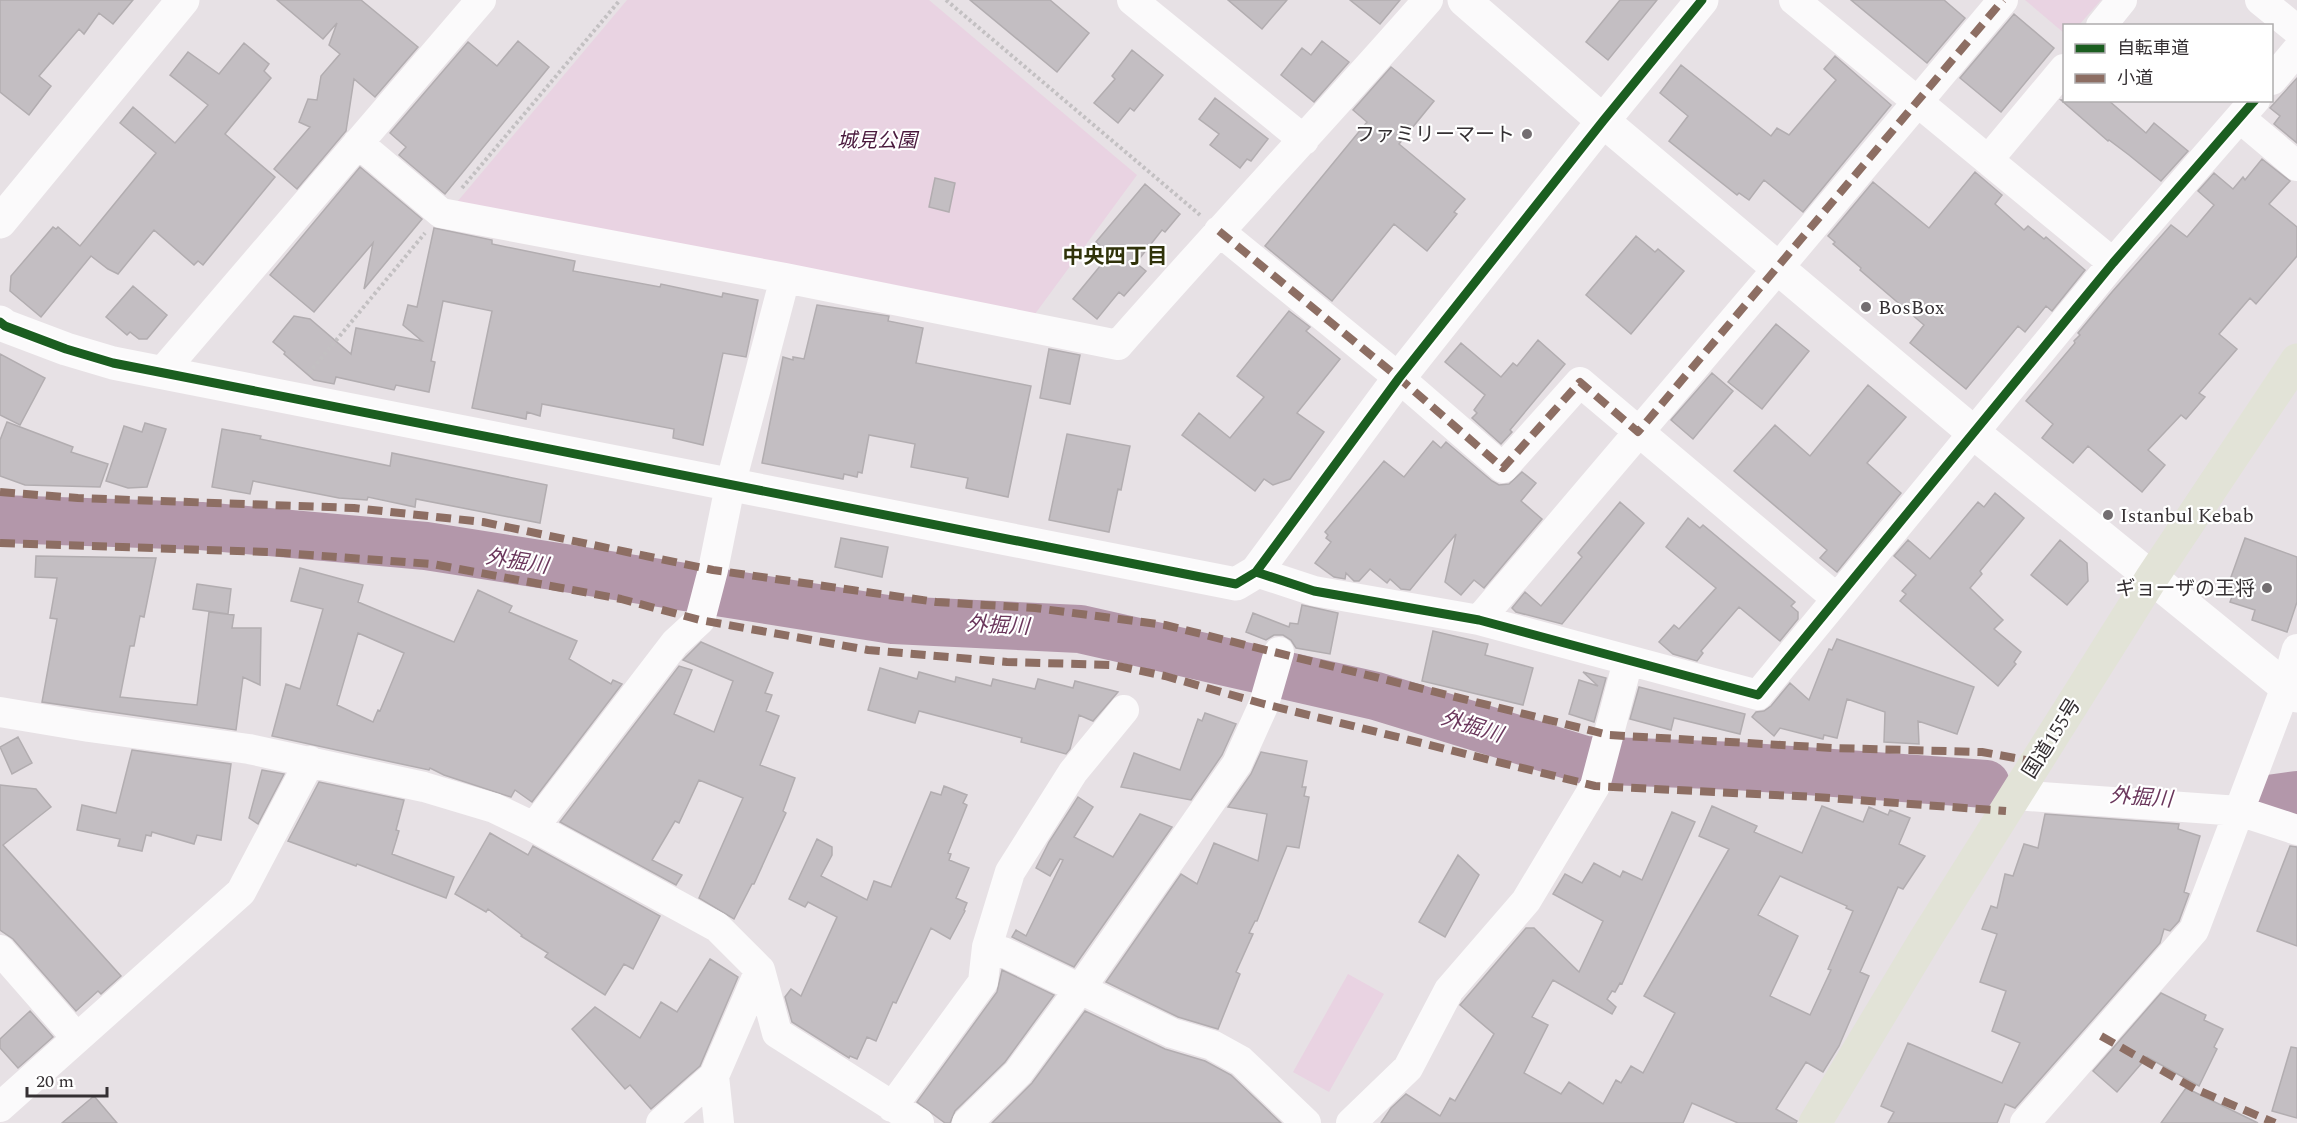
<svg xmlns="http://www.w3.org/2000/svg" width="2297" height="1123" font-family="Spectral,'Noto Sans JP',serif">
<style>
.green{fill:#e9d3e2}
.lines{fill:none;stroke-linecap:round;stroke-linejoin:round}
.river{stroke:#b397aa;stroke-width:48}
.building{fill:#c3bec2;stroke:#b2adb0;stroke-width:1.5;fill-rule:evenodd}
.path{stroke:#c3c0c2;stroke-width:4;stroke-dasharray:3 3;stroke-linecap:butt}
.street{stroke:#fbfafb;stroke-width:30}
.secondary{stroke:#fbfafb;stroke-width:33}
.highway{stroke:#e2e3d7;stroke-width:33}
.quiet{stroke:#8d6e63;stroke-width:8;stroke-dasharray:15 8;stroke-linecap:butt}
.cycleway-casing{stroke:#fff;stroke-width:13}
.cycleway{stroke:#1b5e20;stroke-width:9}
.poi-dot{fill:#736e71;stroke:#fff;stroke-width:2}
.labels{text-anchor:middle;stroke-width:4.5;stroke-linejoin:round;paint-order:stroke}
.poi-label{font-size:20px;fill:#353033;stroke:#fff;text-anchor:end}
.park-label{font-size:20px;font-style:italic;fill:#4a193d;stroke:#fff}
.street-label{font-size:20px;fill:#353033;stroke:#fff}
.neighbourhood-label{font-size:21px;font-weight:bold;fill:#30330a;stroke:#fff}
.water-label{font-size:21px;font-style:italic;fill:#6b375c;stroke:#fff}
</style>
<rect width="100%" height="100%" fill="#e7e1e5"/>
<path class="green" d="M627,0H929L1137,175L1035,314L457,202Z
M2025,0H2101L2079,25L2064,26V33Z
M1348,974L1384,994L1329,1092L1293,1072Z"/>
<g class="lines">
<path class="river" d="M0,519L201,526L426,546L893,620L1080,629L1376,696L1585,760L1736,766L1986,784
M2254,801L2297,795"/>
</g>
<path class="building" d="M0,0H133L113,24L99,13L84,34L79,29L39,76L51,86L29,115L0,92Z
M277,0H361L418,47L375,97L354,79L346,131L297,189L274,169L310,127L299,122L308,99L317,100L321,76L340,54L329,45L337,23L323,39Z
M970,0H1050L1089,33L1057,72Z
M1228,0H1287L1262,29Z
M1350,0H1400L1380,24Z
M1620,0H1657L1608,60L1586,42Z
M1851,0H1944L1965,18L1927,63Z
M2014,14L2054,48L2001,112L1960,78Z
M518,41L549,67L445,194L399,155L406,147L390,133L468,42L497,66Z
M1322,41L1349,62L1314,102L1281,75L1302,48L1311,55Z
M244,43L269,64L264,71L271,78L225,134L275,177L203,265L198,261L194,265L154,230L118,274L108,269L91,256L41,317L10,291L11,276L53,227L56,229L58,227L80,246L156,153L120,123L133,107L175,143L208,105L170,75L188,52L219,74Z
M1132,50L1163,75L1134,111L1130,108L1118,123L1094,103L1115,79L1112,76Z
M1835,56L1891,105L1803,212L1764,180L1749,200L1739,193L1737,195L1669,141L1688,116L1660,93L1681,65L1771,136L1777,128L1789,135L1836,80L1824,69Z
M1391,67L1434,101L1399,144L1465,199L1454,212L1457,214L1427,251L1394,224L1332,301L1265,246L1367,122L1353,110Z
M2297,78V143L2274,124L2280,116L2270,108Z
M1215,98L1268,139L1251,161L1247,159L1240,168L1210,145L1219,134L1199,119Z
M2061,100H2108L2146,133L2154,123L2188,151L2161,181L2129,155L2109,140L2108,141Z
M2262,159L2290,181L2269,204L2297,227V256L2256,304L2250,298L2219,334L2237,349L2199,393L2205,397L2186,419L2181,415L2148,450L2165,465L2142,492L2088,446L2073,463L2042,438L2053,424L2026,401L2075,343L2074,341L2080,335L2078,333L2112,292L2171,225L2187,237L2214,205L2198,191L2214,173L2233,189L2243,177L2245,180Z
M360,167L422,219L364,289L373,243L314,312L270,275Z
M1975,172L2002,195L1995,204L2024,230L2028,226L2044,239L2046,237L2085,270L2052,311L2046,306L2025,332L2018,326L1966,389L1910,343L1924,325L1860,270L1861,268L1833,244L1835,242L1828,236L1873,182L1929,228Z
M935,178L955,183L949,212L929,207Z
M1145,184L1180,214L1165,232L1162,230L1136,263L1146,271L1124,296L1119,292L1097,319L1073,299L1110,254L1096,242Z
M434,228L492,240V244L575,261L573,271L660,287L661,284L722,297L723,293L758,300L746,357L723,353L703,445L673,438L674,429L542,404L540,416L527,412L526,419L472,408L492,311L443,301L431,361L435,362L429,392L396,385L394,390L336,377L334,384L314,380L284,354L285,352L273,342L294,316L310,319L351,354L356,328L422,341L403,325L408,305L417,307Z
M1636,236L1655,252L1658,249L1684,271L1631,334L1586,295Z
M133,286L167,315L147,339H139L130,332L127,335L106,317Z
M817,305L889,316L888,321L923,328L916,363L1031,386L1008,497L966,488L968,478L911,467L915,444L869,435L862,473L858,472L857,477L844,474L843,479L762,463L783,357L793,360V357L804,359Z
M1289,311L1310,327L1306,331L1340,359L1297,413L1324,432L1290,479L1273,485L1264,479L1255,491L1182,435L1199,413L1230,438L1264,397L1237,376Z
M1776,324L1809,351L1762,409L1728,382Z
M1538,340L1565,364L1510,430L1512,432L1501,444L1472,418L1477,413L1474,410L1485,395L1445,362L1461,343L1501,377L1513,363L1517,366Z
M1049,349L1080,355L1070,404L1040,398Z
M0,354L45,378L20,425L0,415Z
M1712,373L1733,391L1693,439L1671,420Z
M1868,385L1906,417L1867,463L1901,493L1837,572L1820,558L1827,550L1734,471L1775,425L1810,456Z
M7,422L73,447L71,452L108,464L100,487L25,485L0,476V440Z
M145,423L166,429L147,487L128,488L106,481L124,426L142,432Z
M222,429L261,436L260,439L390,466L392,453L547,485L540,523L416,499L415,507L368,497L367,500L339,498L253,481L250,494L212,487Z
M1067,434L1130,446L1121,490L1118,489L1109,532L1049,520Z
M1433,441L1441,448L1446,442L1492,481L1499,485L1509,484L1522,472L1536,483L1521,501L1542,519L1484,588L1474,580L1461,595L1445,582L1456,534L1410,590L1401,589L1390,579L1387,583L1370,569L1359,581H1354L1346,573L1345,579L1334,577L1315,563L1331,542L1326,538L1328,535L1325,532L1384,461L1404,477Z
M1995,493L2024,518L1980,571L1982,574L1970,588L2003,620L1994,629L2021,652L2014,662L2016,664L1998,686L1900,601L1906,594L1902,591L1916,575L1894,556L1908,540L1930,559L1978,502L1984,507Z
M1620,502L1644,523L1562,624L1516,612L1512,608L1525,592L1541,606L1582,557L1578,553Z
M1688,518L1700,528L1703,525L1795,602L1791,606L1798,612V619L1780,641L1739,607L1701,651L1703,653L1697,661L1673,654L1659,642L1674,625L1679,629L1716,588L1666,547Z
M841,538L888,547L882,577L835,567Z
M2245,538L2297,557V602L2287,632L2252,620L2255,610L2230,602L2233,594L2226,591Z
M2060,540L2087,563L2088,581L2067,605L2031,575Z
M36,556L156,558L144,617L140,616L134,646H130L120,697L197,705L209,612L234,615L232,628H261L260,685L243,677L236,730L42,702L57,619L50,618L57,578L35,577Z
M300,568L363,585L358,602L454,642L478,590L512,606L509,612L577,641L569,659L611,684L613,680L622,684L532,802L515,790L511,797L444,775L430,768L429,770L272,736L286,684L300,689L323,609L291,601ZM358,633L404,653L380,711L378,710L373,722L337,705Z
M197,584L231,589L228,614L193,609Z
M1302,605L1338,613L1330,654L1296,648L1291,640L1283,635H1274L1266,640L1246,632L1253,613L1289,627L1290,623L1298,624Z
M1433,631L1488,644L1485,655L1533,668L1523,705L1422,681Z
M1837,639L1974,687L1957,734L1918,721L1919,744L1884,742L1885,712L1847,699L1837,738L1824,735L1823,739L1780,728L1774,736L1752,717L1756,712L1764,711L1771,706L1790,683L1809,700L1829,649L1832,650Z
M701,642L773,673L765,693L772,695L766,711L779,716L760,765L795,778L783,811L786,813L754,884H752L734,919L699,898L743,798L699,780L679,823L675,821L652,860L682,875L676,885L560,822L679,666L692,670L674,714L714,732L733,681L683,660Z
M880,668L917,679L919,672L955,682L956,677L991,686L993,679L1035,689L1038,679L1073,688L1075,681L1118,692L1093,721L1079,715L1070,749L1066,754L1021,742L1022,738L919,711L915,723L868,710Z
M1583,672L1606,678L1594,722L1569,714L1579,680L1598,686Z
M1639,687L1745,714L1740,734L1674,718L1671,730L1630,719Z
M1205,713L1236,724L1222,755L1191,800L1121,787L1134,753L1180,770L1198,719L1202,721Z
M18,737L32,763L12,774L0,747Z
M132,750L231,764L221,840L197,835L194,844L152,832L151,836L146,835L142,851L118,846L120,839L77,830L82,805L116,813Z
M1261,752L1307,761L1302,787H1306L1304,796L1309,797L1299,848L1287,846L1257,921H1255L1249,933L1253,934L1236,972L1240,974L1218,1029L1178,1017L1106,982L1181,874L1197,884L1214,843L1258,861L1267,814L1228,807L1251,774Z
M262,770L284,774L258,824L249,818Z
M319,782L404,800L396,830L399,831L392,854L454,877L446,898L357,864L356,866L288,841Z
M0,785L36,789L51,807L3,845L121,976L101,994L98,991L76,1011L13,939L0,930Z
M944,786L967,795L963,803L967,805L948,853L951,854L949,860L969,868L956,898L967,903L964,910L965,911L950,939L931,928L896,1003L893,1002L876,1041L867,1037L857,1059L850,1056L849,1058L792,1022L785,997L791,989L801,996L837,917L808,902L805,907L789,899L817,839L832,847V855L821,876L867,900L874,881L891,887L931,792L941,795Z
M1078,797L1093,807L1074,837L1113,857L1140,814L1172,827L1074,967L1012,937L1016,930L1026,936L1063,860L1060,859L1050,876L1036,868L1049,842Z
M1712,806L1757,826L1754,832L1802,853L1822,806L1863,822L1869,807L1888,815L1890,810L1910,818L1899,844L1925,856L1903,889L1898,887L1860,972L1869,976L1839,1046L1823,1072L1806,1062L1776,1109L1797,1121L1796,1123H1738L1692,1103L1683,1123H1381L1391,1108L1406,1094L1440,1116L1450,1098L1455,1101L1494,1034L1460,1005L1526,928H1534L1579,972L1603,921L1553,894L1565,874L1582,883L1594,863L1620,877L1623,871L1642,880L1672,812L1695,822L1622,984L1620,983L1615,992L1612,991L1607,999L1616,1007L1612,1014L1553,980L1532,1017L1548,1025L1524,1073L1561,1094L1569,1082L1603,1104L1616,1080L1621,1083L1631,1066L1643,1073L1675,1013L1644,996L1729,849L1699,836ZM1780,876L1847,906L1846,908L1853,911L1828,969L1831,970L1810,1015L1770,996L1798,936L1758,915Z
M2045,814L2179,824L2178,829L2200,836L2184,892L2189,894L2179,921L2170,931L2164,929L2160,943L2015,1108L2005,1104L1997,1123H1888L1894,1112L1881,1106L1908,1043L2002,1083L2020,1043L1992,1031L2006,991L1980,982L1997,934L1982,929L1991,906L1997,908L2005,874L2013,876L2024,844L2038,848Z
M490,833L528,855L533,846L660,916L633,969L624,964L605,995L545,957L548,953L521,936L522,935L488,909L486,912L455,894Z
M2290,846L2297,847V946L2257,931Z
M1458,855L1479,875L1445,937L1419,922Z
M710,959L738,977L700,1066L651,1109L630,1085L625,1089L572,1029L595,1007L640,1038L661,1002L677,1012Z
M1002,970L1054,995L1005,1062L955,1111L950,1123H945L917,1102L997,992Z
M2161,993L2206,1015L2204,1020L2223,1029L2214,1047L2217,1049L2199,1086L2147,1057L2117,1092L2093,1071Z
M30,1011L53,1037L18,1068L0,1048V1039Z
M1085,1011L1165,1049L1205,1061L1231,1075L1281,1123H992L1032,1083Z
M2291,1047L2297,1048V1118L2272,1111Z
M2186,1088L2258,1123H2161Z
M94,1096L117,1123H62Z"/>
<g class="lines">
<path class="path" d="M946,0L1200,215
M462,188L620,0
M309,373L425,233"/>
<path class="street" d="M1132,0L1304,140
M1794,0L2113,263
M2260,0L2297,30
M2101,26L2122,0
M2272,80L2297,50
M2240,118L2297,166
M358,143L441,213L785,278L1118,345C1220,229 1326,116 1428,0
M1988,160L2064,69
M1219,231L1399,378L1503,468L1580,382L1836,598
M162,372L481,0
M1256,572L1314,591L1479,620L1758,695L2113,263L2255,100
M1479,620L1779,267L2003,0
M0,712L89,727L249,749L424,787L494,808L534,827L717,927L760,970L777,1033L919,1123
M2015,795L2239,811L2297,830
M534,827L675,643L700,620L713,570L730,486L785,278
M987,947L1003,952L1172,1033L1212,1045L1241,1061L1306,1123
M0,950L77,1038
M714,1076L719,1123
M0,1107L241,892L310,761
M892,1107L983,982L987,947L1010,872L1073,772L1124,710
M661,1123L714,1076L760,970
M967,1123L1018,1073L1080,989L1237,764L1264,704L1279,652
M1351,1123L1408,1068L1449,990L1526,901L1595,786L1628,661
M2025,1123L2194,930L2286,687L2297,649"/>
<path class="secondary" d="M1464,0L1603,121L1974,433L2297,696
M0,222L183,0
M0,322L5,326L66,349L113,363L1236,584L1256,572L1399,378L1603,121L1702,0"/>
<path class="highway" d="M1815,1123L1926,938L2151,579L2297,360"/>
<path class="quiet" d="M1219,231L1399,378L1503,468L1580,382L1638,432L2003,0
M0,492L78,498L354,508L483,522L713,570L936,602L1035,608L1165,625L1609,735L1833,748L1982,752L2037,762
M0,543L269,552L432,564L621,599L700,620L868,650L1007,662L1113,665L1165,676L1264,704L1595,786L1815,797L2006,811
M2101,1036L2195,1089L2275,1123"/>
<defs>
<path id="cycleway" d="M0,322L5,326L66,349L113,363L1236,584L1256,572L1399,378L1603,121L1702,0
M1256,572L1314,591L1479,620L1758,695L2113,263L2255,100"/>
</defs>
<use href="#cycleway" class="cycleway-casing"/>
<use href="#cycleway" class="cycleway"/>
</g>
<g class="poi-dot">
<circle cx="1527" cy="134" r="6"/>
<circle cx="1866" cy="307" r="6"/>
<circle cx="2108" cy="515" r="6"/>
<circle cx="2267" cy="588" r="6"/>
</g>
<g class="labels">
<g class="poi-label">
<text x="1515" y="141">ファミリーマート</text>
<text x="1878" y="314" text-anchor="start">BosBox</text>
<text x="2120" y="522" text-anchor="start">Istanbul Kebab</text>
<text x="2255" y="595">ギョーザの王将</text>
</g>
<g class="park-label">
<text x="877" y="147">城見公園</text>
</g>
<g class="street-label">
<text transform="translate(2051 738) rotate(-58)" y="7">国道155号</text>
</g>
<g class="neighbourhood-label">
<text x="1115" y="263">中央四丁目</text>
</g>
<g class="water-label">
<text transform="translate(517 561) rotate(9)" y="7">外掘川</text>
<text transform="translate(998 625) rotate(3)" y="7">外掘川</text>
<text transform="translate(1472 726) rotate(17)" y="7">外掘川</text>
<text transform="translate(2141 797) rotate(4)" y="7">外掘川</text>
</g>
</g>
<rect x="2063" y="24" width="210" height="78" fill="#ffffff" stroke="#aeacad" stroke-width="1.5"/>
<rect x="2075" y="44" width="30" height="9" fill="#1b5e20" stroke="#aeacad" stroke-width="1.5"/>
<text x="2117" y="54" font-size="18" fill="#353033">自転車道</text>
<rect x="2075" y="74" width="30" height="9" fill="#8d6e63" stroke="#aeacad" stroke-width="1.5"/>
<text x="2117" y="84" font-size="18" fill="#353033">小道</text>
<path d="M27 1087v9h80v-9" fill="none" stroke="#353033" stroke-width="3"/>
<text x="36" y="1087" font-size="18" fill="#353033" stroke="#ffffff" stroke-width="4.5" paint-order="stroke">20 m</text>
</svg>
